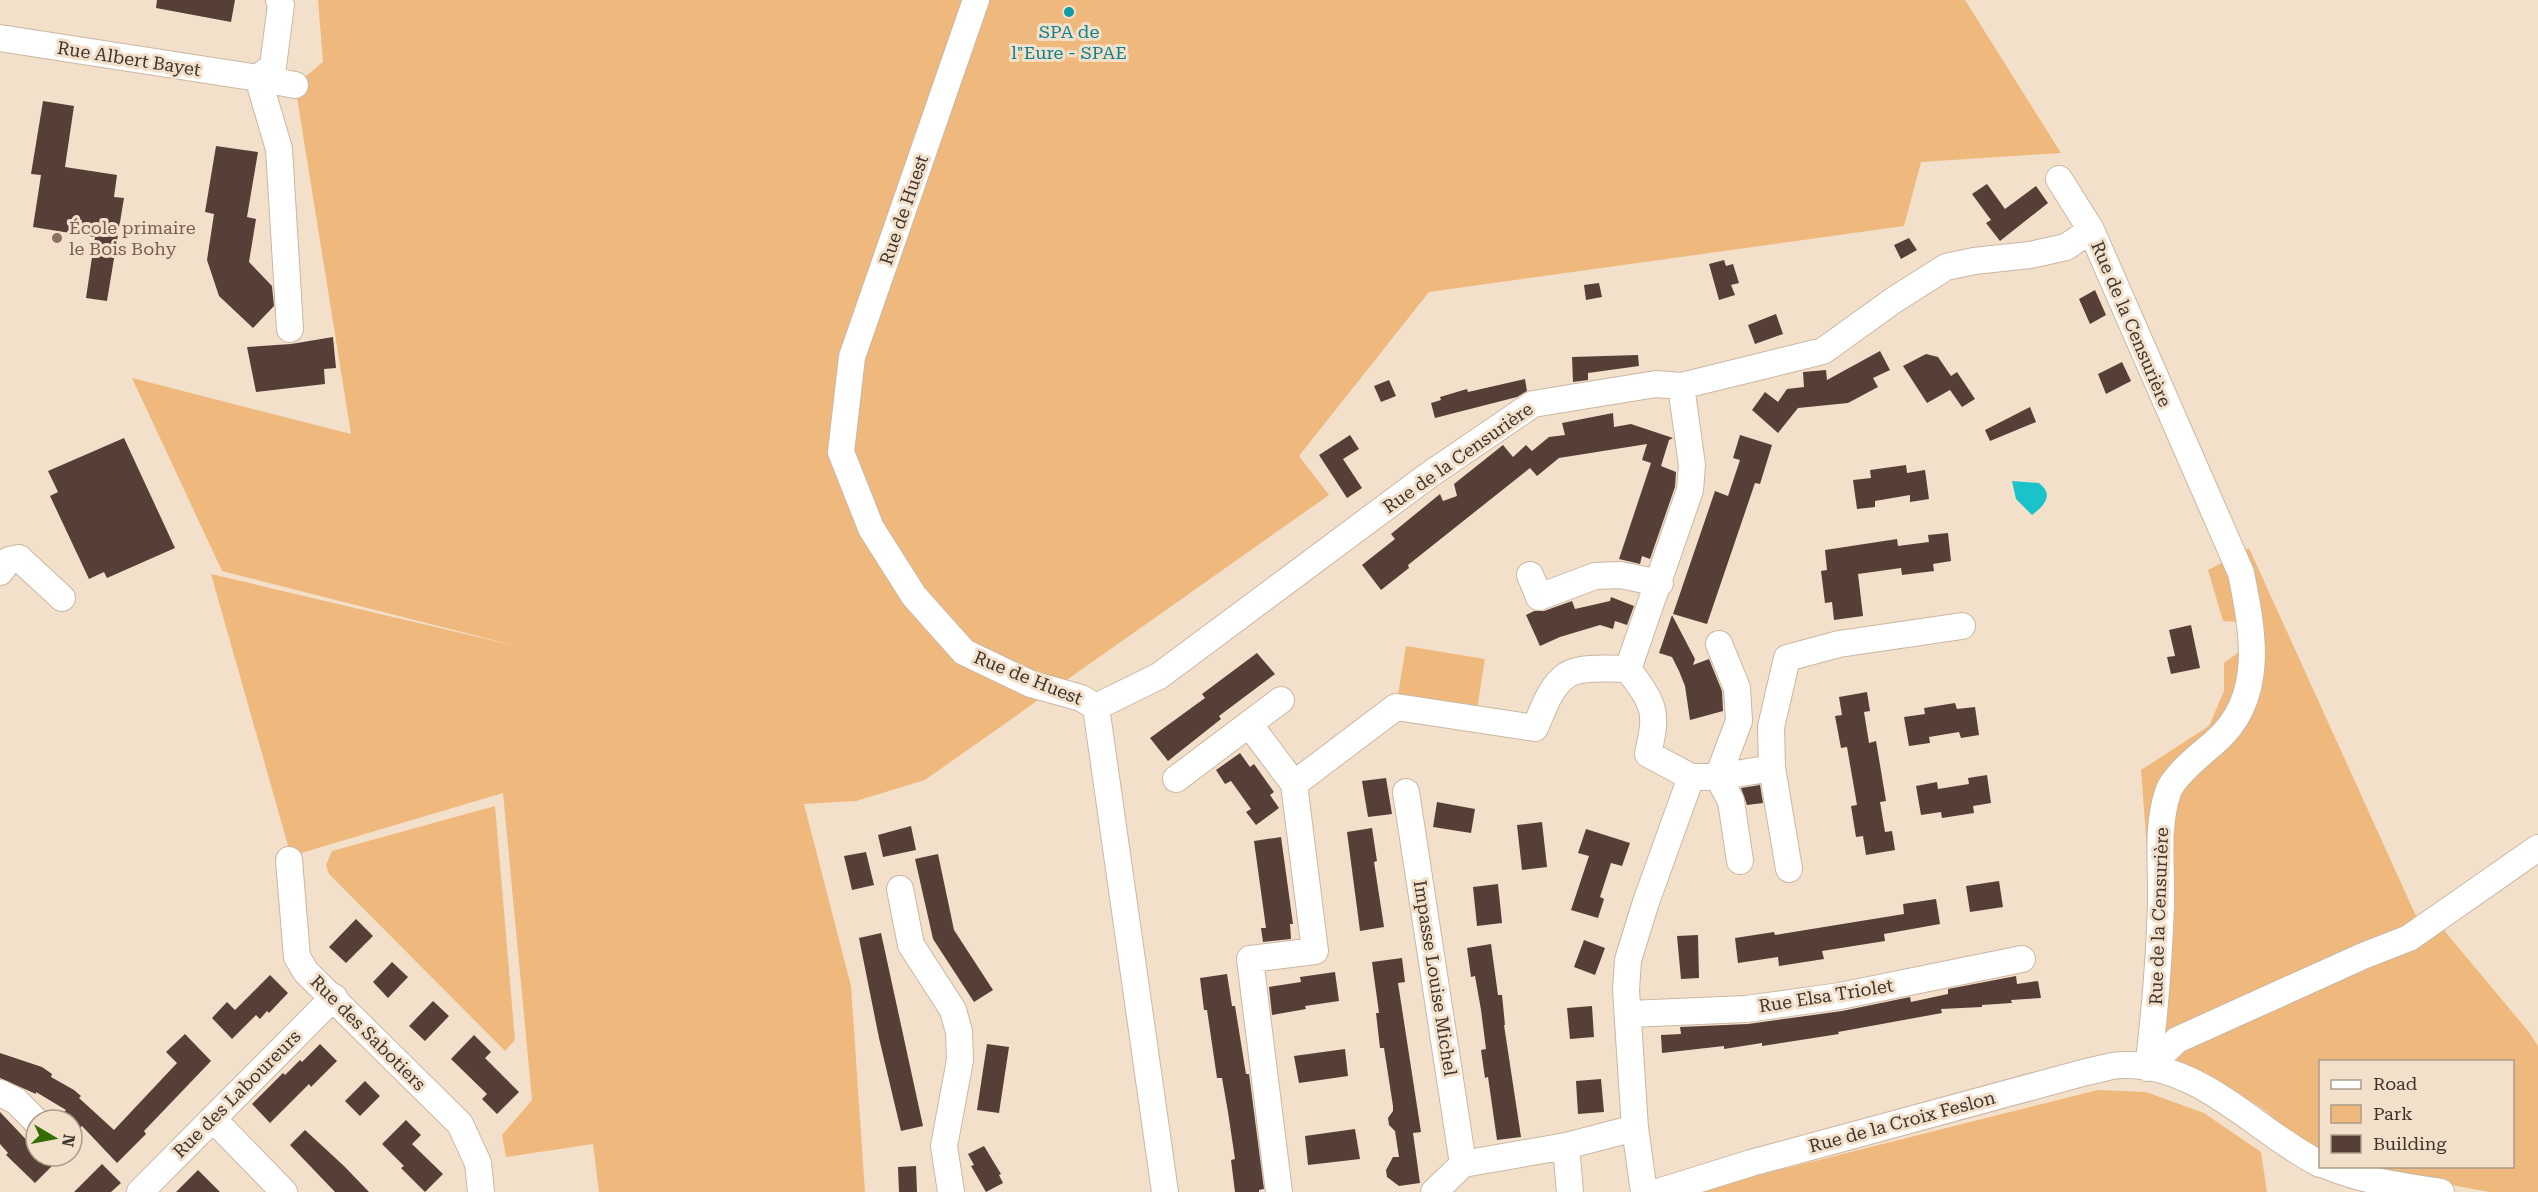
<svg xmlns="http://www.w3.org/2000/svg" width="2538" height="1192" font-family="'Roboto Serif',serif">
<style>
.green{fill:#efb97e}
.water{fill:#1ac2ca}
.building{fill:#563f37}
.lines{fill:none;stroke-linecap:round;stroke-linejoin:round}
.minor-casing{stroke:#cab7a3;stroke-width:28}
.minor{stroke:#fff;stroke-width:26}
.culture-dot{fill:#0f9aa8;stroke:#f3e0cb;stroke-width:2}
.education-dot{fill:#8d6e63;stroke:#f3e0cb;stroke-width:2}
.labels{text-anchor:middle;stroke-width:6;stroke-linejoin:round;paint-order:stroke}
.culture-label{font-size:18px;fill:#0d838f;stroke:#f3e0cb}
.street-label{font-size:18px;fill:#3d352d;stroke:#f3e0cb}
.education-label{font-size:18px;fill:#785e54;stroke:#f3e0cb;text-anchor:start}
</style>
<rect width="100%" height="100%" fill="#f3e0cb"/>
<path class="green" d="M318,0H1965L2061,153L1921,162L1904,226L1429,292L1299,456L1329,495L925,780L856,801L804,804L851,986L865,1192H599L593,1144L506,1157L502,1135L532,1100L503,793L291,856L211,574L521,647L222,571L132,378L351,434L295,85L323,62Z
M2249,548L2426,938L2443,929L2529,1032L2538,1046V1192H2489L2357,1167L2512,1166V1062H2320V1155L2313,1152L2266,1111L2215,1078L2175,1062L2161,1035L2141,770L2209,726L2224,691V663L2240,651L2239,622L2223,621L2208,570Z
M1406,646L1485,659L1477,709L1398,695Z
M495,806L515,1040L505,1051L329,874L326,865L332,851Z
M2098,1090L2146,1092L2204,1113L2261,1152L2267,1192H1691Z"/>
<path class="water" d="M2012,481L2039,483C2054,495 2045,505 2032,515L2016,499Z"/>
<path class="building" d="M157,0H235L231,22L156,8Z
M43,101L74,106L65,167L117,175L114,197L124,198L107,301L86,298L95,237L33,227L41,175L31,174Z
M216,146L258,152L247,217L256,219L249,262L272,286L274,306L253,328L219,296L207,260L214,214L205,212Z
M1987,184L2005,209L2036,186L2048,203L2000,241L1986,223L1991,220L1972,194Z
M1909,238L1917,250L1901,259L1894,245Z
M1724,260L1726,266L1733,264L1739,283L1731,285L1735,295L1719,300L1709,264Z
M1599,283L1602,297L1586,300L1584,285Z
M2095,290L2106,315L2090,324L2079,299Z
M1776,314L1783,334L1755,344L1748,325Z
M333,337L336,368L324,369L325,384L256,392L247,347L291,344Z
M1880,351L1890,370L1873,378L1878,387L1848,403L1798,408L1778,433L1752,410L1765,392L1778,402L1787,389L1804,387L1803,372L1826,370L1827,380Z
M1926,354L1938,357L1951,376L1957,372L1975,399L1962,407L1950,390L1927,403L1903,366Z
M1638,355L1639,366L1588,373V380L1573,382L1572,357Z
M2122,362L2131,381L2106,394L2098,374Z
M1525,379L1527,391L1517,397L1435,418L1431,403L1441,400L1440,397L1467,389L1468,392Z
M1389,380L1396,396L1381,402L1374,386Z
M2030,407L2036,422L1990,441L1985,430Z
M1613,413L1614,427L1631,424L1673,438L1669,440L1661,466L1676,472L1675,487L1650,559L1642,556L1640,564L1619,559L1651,463L1642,460L1647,444L1559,458L1537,476L1530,468L1408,565L1409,568L1381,590L1362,565L1395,539L1391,534L1440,494L1443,501L1457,496L1454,484L1503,445L1513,457L1526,445L1532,451L1549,437L1565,435L1562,423Z
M1350,435L1359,449L1343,459L1362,488L1347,498L1319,455Z
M1740,435L1772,445L1760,484L1755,483L1707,624L1673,614L1715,491L1728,496L1740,460L1733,458Z
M124,438L175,548L107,578L104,572L89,579L50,496L58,492L48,471Z
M1906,465L1907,473L1925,470L1929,499L1910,502V495L1875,501V507L1857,509L1853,480L1871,478L1870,470Z
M1948,533L1951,561L1933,564L1934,571L1902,575L1901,568L1858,574L1863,616L1834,620L1832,602L1825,603L1821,571L1827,570L1825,550L1897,539L1898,546L1929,542L1928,535Z
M1611,597L1634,606L1627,625L1615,621L1613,629L1600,625L1560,637L1540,646L1526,615L1534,611H1544L1572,601L1575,609L1610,601Z
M1672,615L1695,659L1693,665L1709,659L1722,691L1723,711L1690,720L1685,686L1679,671L1672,657L1659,653Z
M2191,625L2200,668L2171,674L2167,657L2175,656L2169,630Z
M1257,653L1275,674L1219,716L1221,719L1168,761L1150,738L1205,698L1202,694Z
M1867,692L1870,711L1864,712L1869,743L1876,741L1886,801L1880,802L1885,832L1892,831L1895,850L1866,855L1863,836L1856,837L1851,806L1857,805L1847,747L1841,748L1835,716L1842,715L1839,697Z
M1955,703L1957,709L1975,707L1979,735L1961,738L1959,732L1929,737L1930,743L1909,746L1904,717L1925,714L1924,708Z
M1240,753L1250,767L1254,764L1274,792L1270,795L1279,808L1256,825L1246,812L1251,809L1231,781L1225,784L1216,770Z
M1987,775L1991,803L1973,806L1974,813L1942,818L1941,812L1921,815L1916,786L1937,782L1938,789L1969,784L1968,778Z
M1386,778L1392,814L1368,817L1362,781Z
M1760,785L1763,803L1747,805L1741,788Z
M1437,802L1475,809L1471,833L1433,827Z
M1542,822L1547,867L1522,870L1517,825Z
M911,826L916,850L883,857L878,835Z
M1372,828L1377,861L1374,862L1384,927L1360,931L1347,832Z
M1586,829L1630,843L1622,866L1611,863L1600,897L1604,899L1598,918L1571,910L1589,856L1578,853Z
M1281,837L1293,924H1290L1291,939L1263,942L1261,928H1266L1254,841Z
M866,852L874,885L852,890L844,856Z
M938,854L954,930L993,990L974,1002L933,939L915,859Z
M1999,881L2003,907L1970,912L1966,886Z
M1498,884L1502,923L1477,926L1473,887Z
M1936,899L1940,924L1884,934L1885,941L1822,951L1824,959L1779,966L1778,957L1738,963L1735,938L1774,932L1775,935L1904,914L1903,904Z
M356,919L373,936L346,963L329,947Z
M881,933L923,1126L901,1131L879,1038L859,938Z
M1698,935L1699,978L1681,979L1677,936Z
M1584,940L1605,948L1595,975L1574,967Z
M1491,944L1498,995H1502L1505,1025H1504L1521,1137L1497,1140L1488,1077L1485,1078L1481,1050L1486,1049L1481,1010L1475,976L1471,977L1467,948Z
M1402,958L1405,982L1398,983L1421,1132L1413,1133L1420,1183L1399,1186L1387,1177L1386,1170L1393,1157H1399L1395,1131L1389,1125L1388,1118L1393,1111V1106L1384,1048H1380L1376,1013H1379L1372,962Z
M392,962L408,977L388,998L373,982Z
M1335,972L1339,1001L1305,1006L1306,1009L1272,1015L1269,987L1301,982L1300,977Z
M1227,974L1232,1006H1235L1246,1074H1249L1250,1081L1264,1189L1259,1190V1192H1235L1231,1160L1235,1159L1228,1112L1222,1078H1217L1207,1010H1204L1200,978Z
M270,975L288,993L269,1013L267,1011L260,1019L256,1015L232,1039L212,1018L227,1002L235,1010Z
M2016,976L2017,984L2038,981L2041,998L2011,1000L2012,1003L1982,1005V1007L1941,1009L1942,1013L1838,1032L1839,1034L1762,1046V1043L1724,1049V1046L1662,1053L1661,1035L1681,1034L1680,1027L1748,1024L1842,1011L1910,997L1911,1002L1948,994V989Z
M433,1001L449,1016L425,1041L409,1026Z
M1592,1006L1594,1037L1570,1039L1567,1008Z
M185,1034L211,1061L144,1131L146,1134L117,1163L82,1126L77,1131L72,1126V1120H65L61,1116L66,1110L36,1092V1094L0,1078V1053L42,1067L52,1074L51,1077L74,1090L81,1096L79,1098L114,1130L177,1063L166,1052Z
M474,1035L491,1052L485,1058L519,1092L497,1114L482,1099L487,1094L451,1059Z
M320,1044L337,1061L311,1087L309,1084L270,1123L252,1104L283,1073L285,1075L300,1060L302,1062Z
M987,1044L1009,1047L999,1113L977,1110Z
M1345,1049L1348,1076L1299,1083L1294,1056Z
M1601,1079L1604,1112L1578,1114L1576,1081Z
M365,1081L380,1096L360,1116L345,1101Z
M0,1112L36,1150V1156H46L54,1164L35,1183L6,1155L8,1153L0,1144Z
M406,1120L421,1135L412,1144L443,1174L425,1192L401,1168L404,1166L382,1144Z
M1355,1129L1360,1159L1308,1165L1305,1136Z
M305,1130L344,1166L369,1192H335L290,1145Z
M984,1146L1001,1174L999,1175L1003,1183L986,1192L971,1166L974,1165L968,1154Z
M102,1164L121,1183L111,1192H74Z
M916,1166L917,1192H899L898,1167Z
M198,1170L220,1192H176Z"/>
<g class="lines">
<defs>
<path id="minor" d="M976,0L852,357L841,452L871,528L914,596L964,652L1031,684L1081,698L1096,707L1165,1192
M0,38L258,78L273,66L281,5L279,0
M2059,179L2091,230L2241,573C2253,632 2266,698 2215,742C2201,754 2174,775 2168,792C2156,828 2162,867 2161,905C2159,960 2155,1013 2148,1068
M290,329L279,149L258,78L295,85
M0,572L9,560L19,558L62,598
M1530,575L1539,597L1595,576L1620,575L1660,583
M1628,669C1655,706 1658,710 1648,754L1691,777H1718L1739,721L1737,688L1719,644
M1628,669L1690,490L1692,465L1681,386
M1096,707L1159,676L1429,475L1533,404L1656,384L1681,386L1823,351L1894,300L1946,267L1974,261L2030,255L2066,247L2091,230
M1249,724L1294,784
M1772,768L1771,727L1787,658L1839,644L1962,626
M1176,779L1281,700
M1294,784L1396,707L1535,728C1543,710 1550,686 1567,675C1579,666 1613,669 1628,669
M1406,792L1463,1164
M289,860L297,957L306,972L460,1124L478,1163L481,1192
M1740,861L1731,801L1718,777L1772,768L1789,869
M900,889L911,945L953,1010L959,1032L960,1060L944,1146L951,1192
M1629,1014L1746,1009L1840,996L2022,959
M2148,1068L2177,1040L2363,956L2409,938L2538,848
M0,1093L16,1101L36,1121
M213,1119L284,1192
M1635,1128L1626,990L1628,960L1646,902L1691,777
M1566,1146L1570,1192
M2327,1166C2364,1181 2402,1186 2441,1192
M140,1192L334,997
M1279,1192L1250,959L1315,951L1294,784
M1434,1192L1463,1164L1566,1146L1635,1128L1644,1192
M1658,1192L1751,1163L2086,1072C2098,1070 2111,1065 2122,1065C2201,1063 2255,1131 2320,1164"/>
</defs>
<use href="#minor" class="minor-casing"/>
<use href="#minor" class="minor"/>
</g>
<circle class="culture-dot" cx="1069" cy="12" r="6"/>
<circle class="education-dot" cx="57" cy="238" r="6"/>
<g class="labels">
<g class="culture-label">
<text x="1069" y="38">SPA de<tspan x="1069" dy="21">l"Eure - SPAE</tspan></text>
</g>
<g class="street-label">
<text transform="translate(129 59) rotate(9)" y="6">Rue Albert Bayet</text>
<text transform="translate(904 210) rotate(-71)" y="6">Rue de Huest</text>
<text transform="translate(2131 324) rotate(67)" y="6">Rue de la Censurière</text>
<text transform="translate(1458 458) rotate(-35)" y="6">Rue de la Censurière</text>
<text transform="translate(1028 678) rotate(22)" y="6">Rue de Huest</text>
<text transform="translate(2159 916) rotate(-88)" y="6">Rue de la Censurière</text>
<text transform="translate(1435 978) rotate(81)" y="6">Impasse Louise Michel</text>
<text transform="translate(1826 996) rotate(-9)" y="6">Rue Elsa Triolet</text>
<text transform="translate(368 1033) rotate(45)" y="6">Rue des Sabotiers</text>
<text transform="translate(237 1094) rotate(-45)" y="6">Rue des Laboureurs</text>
<text transform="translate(1902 1122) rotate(-15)" y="6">Rue de la Croix Feslon</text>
</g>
<g class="education-label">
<text x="69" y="234">École primaire<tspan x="69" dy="21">le Bois Bohy</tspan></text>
</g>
</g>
<rect x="2319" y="1060" width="195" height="108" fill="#f3e0cb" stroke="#aa9c8c" stroke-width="1.5"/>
<rect x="2331" y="1080" width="30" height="9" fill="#ffffff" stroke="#aa9c8c" stroke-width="1.5"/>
<text x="2373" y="1090" font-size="18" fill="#3d352d">Road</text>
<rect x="2331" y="1105" width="30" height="18" fill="#efb97e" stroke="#aa9c8c" stroke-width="1.5"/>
<text x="2373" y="1120" font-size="18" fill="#3d352d">Park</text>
<rect x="2331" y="1135" width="30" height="18" fill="#563f37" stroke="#aa9c8c" stroke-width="1.5"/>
<text x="2373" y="1150" font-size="18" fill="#3d352d">Building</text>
<g transform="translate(54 1138) rotate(100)"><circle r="28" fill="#f3e0cb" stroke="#aa9c8c" stroke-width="1.5"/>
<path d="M0-4.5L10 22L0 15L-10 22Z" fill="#316d00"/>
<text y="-9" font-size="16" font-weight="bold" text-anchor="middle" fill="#3d352d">N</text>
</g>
</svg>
